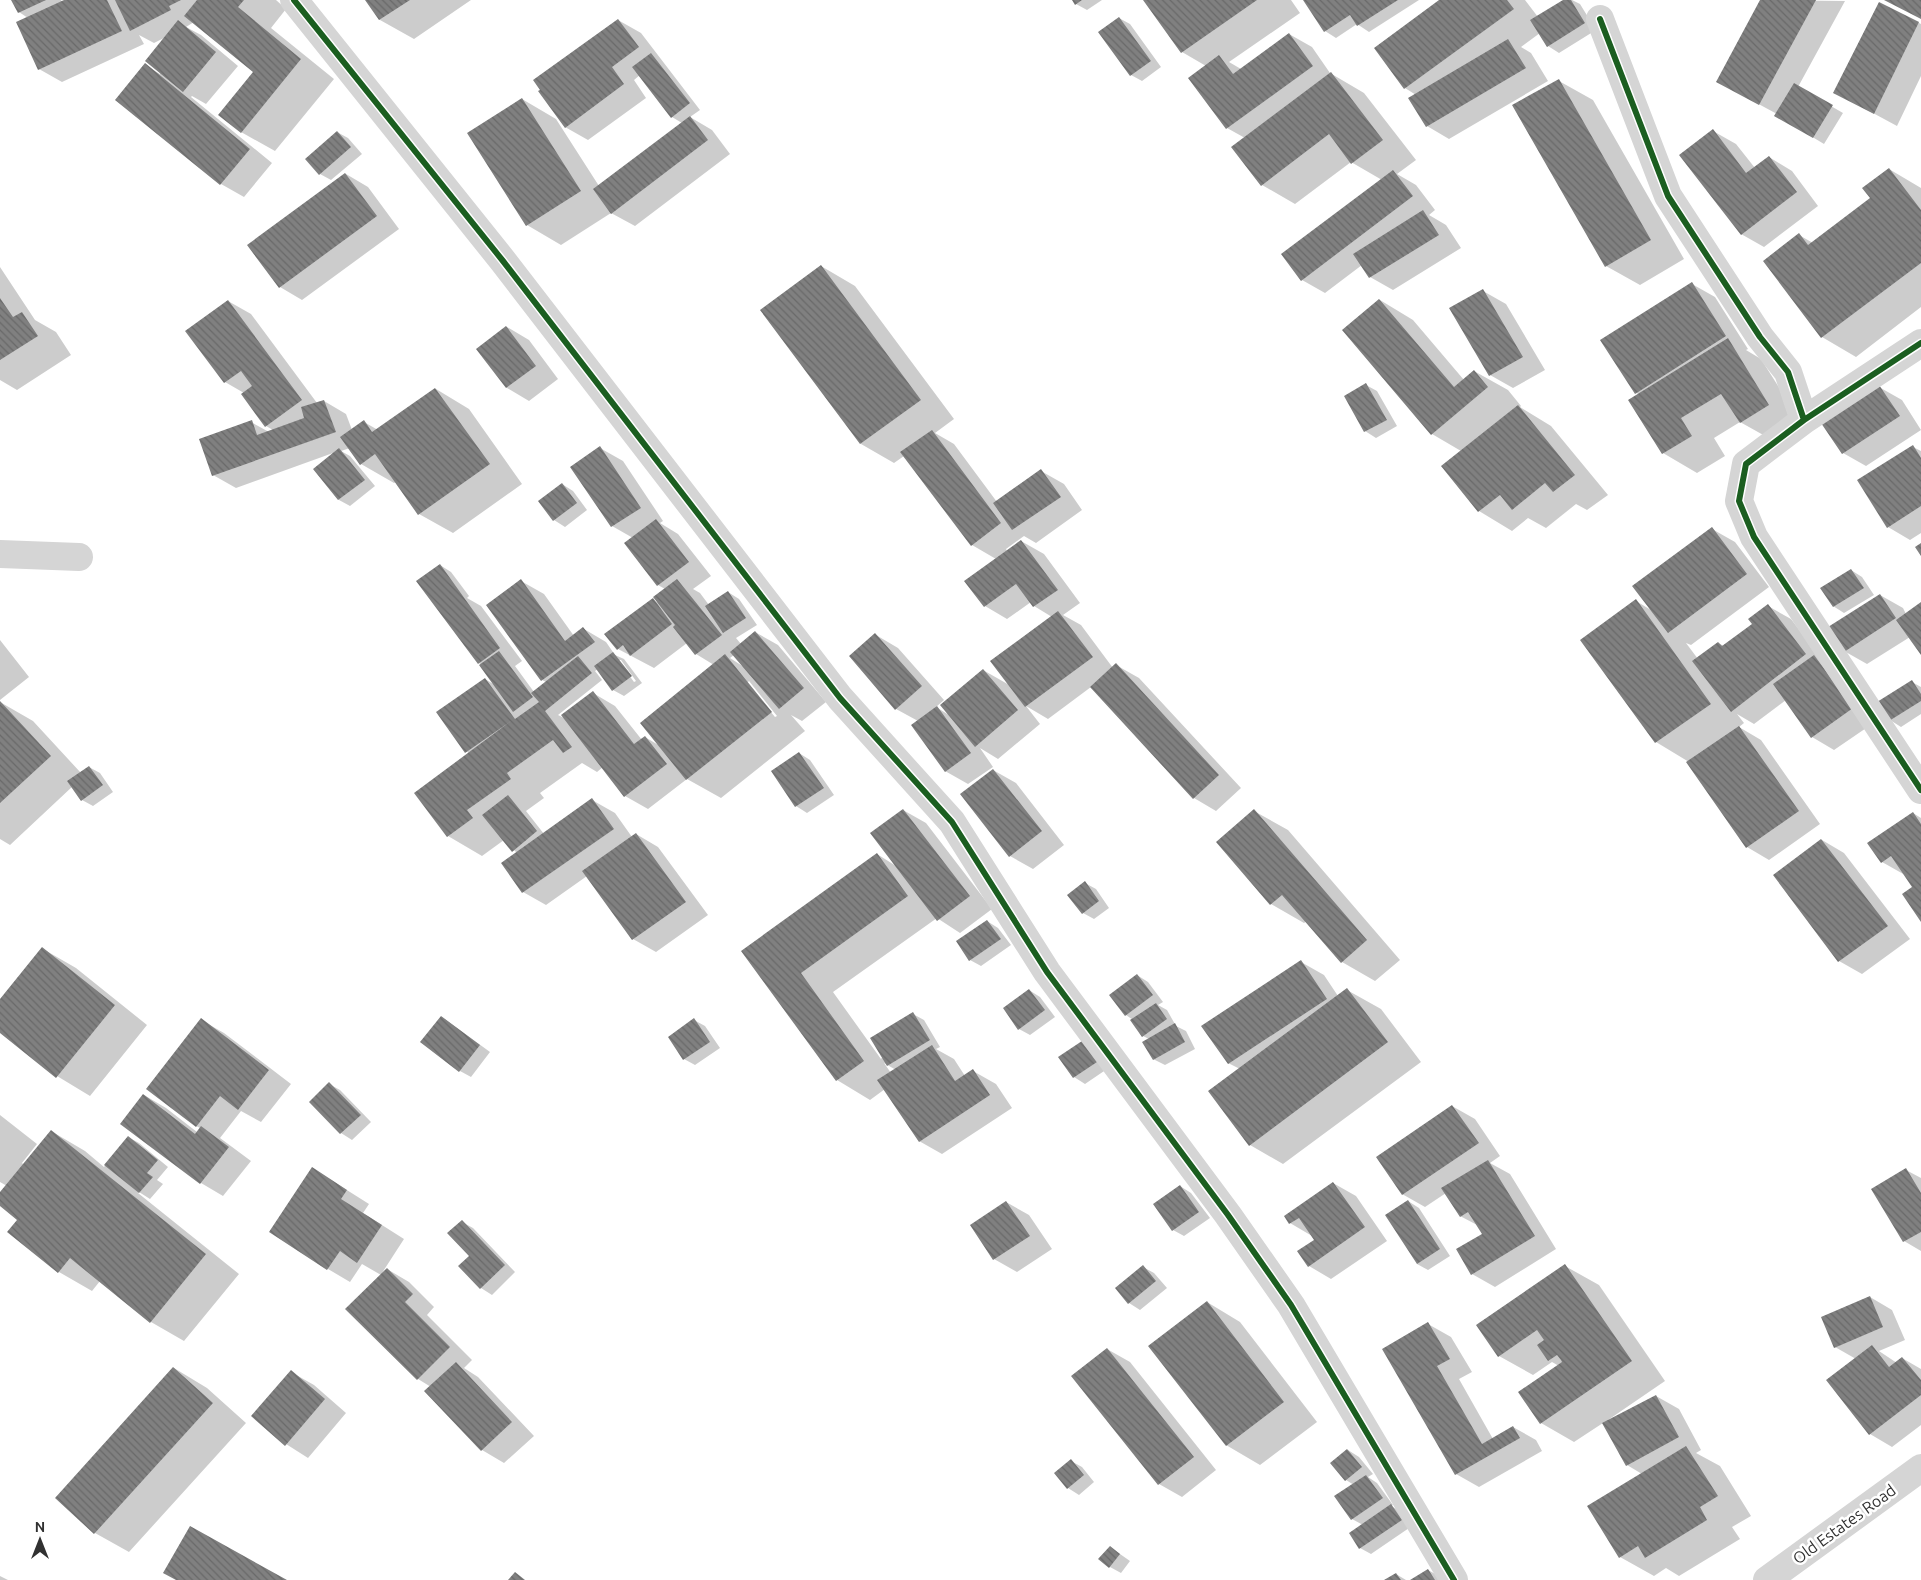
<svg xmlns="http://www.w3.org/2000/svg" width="1921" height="1580" font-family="Ubuntu,sans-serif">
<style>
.shadow{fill:#0003;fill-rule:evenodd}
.building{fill:url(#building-back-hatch)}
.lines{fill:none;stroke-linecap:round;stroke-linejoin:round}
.minor{stroke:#d5d5d5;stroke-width:28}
.cycleway-casing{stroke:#fff;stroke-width:9}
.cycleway{stroke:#1b5e20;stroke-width:6}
.labels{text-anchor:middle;stroke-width:5;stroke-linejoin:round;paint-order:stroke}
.street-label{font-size:16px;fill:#313131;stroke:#fff}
</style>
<defs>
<pattern id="building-back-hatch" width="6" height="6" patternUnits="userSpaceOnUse" patternTransform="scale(1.25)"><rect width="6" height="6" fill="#808080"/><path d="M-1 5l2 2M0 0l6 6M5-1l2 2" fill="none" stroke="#696969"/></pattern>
</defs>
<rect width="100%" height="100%" fill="#fff"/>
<path class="shadow" d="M13,0H61L62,2L67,0H276L286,9L271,28L334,79L275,151L241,132L255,72L194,22L186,27L201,35L238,66L206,104L192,96L191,97L272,163L244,197L221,184L116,100L145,65L160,74L166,37L154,43L139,35L144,44L62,82L39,69L28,18L19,12Z
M367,0H471L414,39L380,20Z
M1073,0H1102L1087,10L1076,4Z
M1145,0H1291L1300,13L1229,62L1241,69L1289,34L1312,47L1330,73L1364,93L1416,160L1397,174L1416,185L1435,210L1429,215L1446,225L1461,248L1393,290L1370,277L1362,265L1325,293L1302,280L1382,180L1351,162L1295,204L1262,185L1245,138L1227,128L1190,78L1206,66L1182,52Z
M1305,0H1419L1369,32L1357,24L1336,38L1325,31Z
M1441,0H1525L1538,17L1565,0H1572L1580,4L1596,30L1559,53L1548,46L1540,33L1521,47L1531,53L1548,81L1449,139L1427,126L1416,95L1405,88Z
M1761,0L1845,1L1798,87L1843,113L1824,144L1776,115L1777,114L1740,94Z
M1879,3L1921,24V76L1897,126L1834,92Z
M1119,18L1130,24L1161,67L1142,81L1131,75Z
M618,20L641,33L700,110L690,117L712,130L730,154L635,226L611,213L561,245L527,225L522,99L556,119L599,186L682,123L672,117L640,75L634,80L646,98L588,140L565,127Z
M1559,81L1593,100L1684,259L1640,285L1606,266Z
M1713,131L1736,144L1755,168L1769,157L1792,171L1818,206L1764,247L1741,234Z
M337,132L348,138L362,154L331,180L320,174Z
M1889,169L1921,188V307L1856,357L1822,337L1765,261L1799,235L1813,243L1872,199Z
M346,174L368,187L399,229L302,300L280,287Z
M821,266L855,286L954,419L935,433L954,444L997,502L1041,471L1064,484L1082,510L1036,543L1024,536L1006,549L1007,551L1021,541L1044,554L1080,603L1063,615L1081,625L1113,668L1116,665L1139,678L1241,788L1216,811L1194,798L1091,687L1048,719L1026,706L1040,724L998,759L980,748L993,767L968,784L945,771L918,721L896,709L876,635L898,648L944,700L936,707L949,715L983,670L1011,686L1052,617L1034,606L1031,602L1007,619L985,606L996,559L972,545L904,456L894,463L861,444L762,310Z
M0,267L35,320L56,332L71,355L17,390L0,380Z
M1692,284L1715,297L1748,349L1746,350L1761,359L1802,424L1774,441L1740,422L1714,438L1725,456L1697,473L1663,453L1630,400L1639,394L1636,393Z
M1483,291L1506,304L1545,370L1513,388L1490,375Z
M1380,300L1413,320L1464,380L1474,371L1508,390L1521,406L1520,407L1551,426L1608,495L1587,510L1576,504L1546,528L1528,518L1512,531L1479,511L1461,451L1432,434L1343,330Z
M228,301L251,314L317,403L324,401L346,414L352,430L364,422L378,430L436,389L469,409L522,484L453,533L419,514L396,482L394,483L361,464L350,448L341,451L350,456L375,486L350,506L339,500L315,469L333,453L236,488L213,475L251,422L269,432L273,430L266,426L244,393L225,382L187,331Z
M507,327L529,340L558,379L529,401L507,388L478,349Z
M1366,385L1377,391L1397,426L1376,438L1365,431Z
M1879,387L1902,400L1921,430L1866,466L1843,453L1823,423Z
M1913,447L1921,451V533L1910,540L1888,527Z
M600,448L623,461L663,521L660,523L678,534L711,576L693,589L700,593L709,605L728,592L739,599L757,625L736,638L741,644L755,632L778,645L826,702L802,721L791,715L805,731L721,798L687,779L648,809L625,796L603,767L597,772L582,763L540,793L544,798L526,811L544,834L592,800L615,813L632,837L636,834L658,847L708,915L656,952L633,939L587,876L546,905L523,892L517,853L504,840L482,856L448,836L416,793L469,754L438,712L485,679L495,685L482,665L479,663L440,565L451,572L469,596L467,598L481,606L522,661L515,666L534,692L546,682L542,680L521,581L544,594L574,636L584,629L606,642L615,655L624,659L642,683L624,696L613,690L598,669L595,671L602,680L558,715L566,719L593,693L615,706L642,740L645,737L660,746L714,665L696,654L687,643L654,668L618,649L653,600L660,604L665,589L658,585L633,538L612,526L572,467ZM734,655L744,667L730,658ZM618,660H621L636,681L634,682ZM749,681L777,716L775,717L747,683Z
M562,484L573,491L587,510L565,527L554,520Z
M1712,529L1735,542L1769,587L1691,645L1686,643L1698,659L1718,643L1724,646L1753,624L1768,606L1791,619L1824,662L1875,722L1834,750L1812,737L1786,700L1754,724L1737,714L1744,723L1739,727L1761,740L1820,824L1769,860L1747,847L1689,762L1656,742L1581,640L1636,601L1651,610Z
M1851,570L1862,577L1874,595L1844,613L1833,606Z
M1880,595L1903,608L1906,614L1921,603V652L1910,637L1867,664L1844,651Z
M0,640L29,677L0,700Z
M1912,682L1921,687V714L1901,727L1890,720Z
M0,702L33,721L81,773L89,767L100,773L113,792L93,806L82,800L73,786L10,845L0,839Z
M799,753L810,760L834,795L807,813L796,806L772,771Z
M993,770L1016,783L1064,845L1033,869L1010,856Z
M903,810L926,823L992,909L960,933L937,918L833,992L881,1059L913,1014L924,1020L940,1047L936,1049L954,1059L965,1076L973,1071L996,1084L1012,1108L942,1154L919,1141L885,1089L870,1100L837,1080L742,951L877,854L896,866ZM884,1063L896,1070L891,1073Z
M1254,811L1288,830L1400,960L1375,981L1342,962L1307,921L1304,923L1271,904Z
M1913,813L1921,818V920L1914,887L1905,875L1882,862L1869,843Z
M1822,840L1844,853L1910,939L1862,974L1839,961L1774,875Z
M1085,883L1096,889L1109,908L1094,919L1083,913Z
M987,921L998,928L1011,945L981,966L970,960Z
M43,949L76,968L147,1025L90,1096L57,1076L0,1031V1001Z
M1301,962L1324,975L1338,996L1347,990L1381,1009L1421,1062L1283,1164L1250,1145L1240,1069L1228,1063Z
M1137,975L1148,982L1163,1002L1158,1005L1167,1010L1176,1026L1186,1031L1195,1049L1165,1065L1153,1059L1149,1039L1143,1036L1133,1020L1126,1015L1111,996Z
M1029,990L1040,997L1055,1017L1030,1035L1019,1029Z
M442,1017L490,1052L471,1077L460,1071Z
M201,1020L224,1033L291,1084L261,1122L241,1111L220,1138L251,1161L223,1196L201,1183L122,1124L144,1095L166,1108L197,1132L200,1128L196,1126Z
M694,1020L705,1026L720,1048L695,1065L684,1059Z
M1085,1041L1110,1067L1085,1084L1074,1077Z
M329,1084L340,1090L371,1122L352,1140L341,1133L311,1102Z
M1452,1106L1475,1119L1500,1156L1490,1163L1510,1174L1556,1249L1495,1287L1472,1274L1483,1234L1479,1226L1460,1216L1446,1193L1425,1207L1402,1194Z
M0,1115L37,1144L22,1163L24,1165L51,1131L85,1151L104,1167L128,1137L139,1143L168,1167L157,1180L163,1184L150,1199L139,1192L138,1193L239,1274L184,1341L151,1322L100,1281L92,1291L59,1272L19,1219L0,1205V1194L7,1186L0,1182Z
M312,1168L369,1204L363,1213L404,1239L382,1273L387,1269L409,1282L434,1307L427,1315L472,1360L464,1368L478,1377L534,1436L504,1463L482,1450L426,1392L431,1387L418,1379L381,1275L362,1264L350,1282L328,1269Z
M1906,1170L1921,1178V1251L1904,1241Z
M1333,1183L1356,1196L1387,1241L1331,1279L1309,1266L1315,1240L1312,1236L1290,1223Z
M1180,1186L1191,1193L1210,1218L1184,1236L1173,1230Z
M1408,1201L1419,1208L1450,1256L1428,1270L1417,1264Z
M1006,1202L1029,1215L1052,1249L1017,1272L994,1259Z
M462,1222L473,1228L515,1272L492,1295L481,1288Z
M1565,1266L1599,1285L1665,1381L1608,1420L1609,1421L1656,1396L1679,1409L1701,1450L1696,1453L1720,1466L1751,1516L1732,1527L1740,1539L1679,1576L1666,1568L1654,1576L1620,1557L1642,1474L1627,1465L1603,1423L1574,1442L1541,1423L1559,1366L1552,1362L1533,1375L1499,1356Z
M1143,1267L1154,1273L1167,1288L1140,1310L1129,1303L1117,1288Z
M1870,1297L1892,1310L1905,1340L1879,1351L1897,1363L1902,1358L1921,1369V1425L1892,1447L1870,1434L1856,1359L1835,1347Z
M1207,1302L1240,1322L1317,1422L1260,1465L1226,1445Z
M1428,1324L1451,1337L1472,1372L1459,1379L1493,1439L1513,1427L1536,1440L1542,1451L1479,1487L1456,1474Z
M1107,1349L1130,1362L1216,1470L1182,1497L1159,1484Z
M174,1368L207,1388L246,1423L129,1552L95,1533L56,1498Z
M291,1372L314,1385L346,1413L308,1458L286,1444Z
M1348,1450L1359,1457L1373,1474L1368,1477L1377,1483L1393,1505L1391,1506L1402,1512L1412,1526L1371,1554L1360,1548L1363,1525L1352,1519L1354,1485L1346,1480Z
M1071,1461L1082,1467L1094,1482L1079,1495L1068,1488Z
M1110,1547L1130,1561L1121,1573L1110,1567Z
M1428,1570L1439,1576L1441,1580H1412Z
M1396,1574L1406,1580H1386Z
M0,1576L8,1580H0Z"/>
<path class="building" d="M11,0H46L18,13Z
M64,0H107L122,31L38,70L16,22Z
M115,0H181L169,6L171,10L130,31Z
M197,0H244L238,7L301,59L241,133L218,115L253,72L184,16Z
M365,0H410L379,20Z
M1072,0H1082L1075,5Z
M1143,0H1257L1181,53Z
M1303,0H1398L1357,26L1350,15L1324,32Z
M1439,0H1507L1514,9L1404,89L1374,48Z
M1563,0H1571L1585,23L1547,47L1530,20Z
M1760,0H1816L1759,105L1716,82Z
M1884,0H1921V19Z
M1879,2L1919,22L1874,114L1833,93Z
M1119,17L1151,61L1130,76L1098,32Z
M618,19L639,47L612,67L624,84L565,128L538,91L540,90L533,80Z
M178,20L216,52L183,92L145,61Z
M1289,33L1313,66L1226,129L1188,78L1219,55L1233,74Z
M1508,39L1526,68L1426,127L1408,98Z
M651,53L690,103L671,118L632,67Z
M145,63L250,149L220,185L115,100Z
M1331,72L1383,140L1351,164L1329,134L1261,186L1231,147Z
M1559,79L1651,240L1605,267L1512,105Z
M1794,83L1833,105L1813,138L1774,116Z
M522,98L581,191L526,226L467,133Z
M690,116L708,140L611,214L593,189Z
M1713,129L1746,173L1769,156L1797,192L1741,235L1679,155Z
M337,131L351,147L319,175L305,159Z
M1889,168L1921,210V263L1821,338L1763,261L1799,233L1808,245L1870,198L1862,188Z
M1393,170L1413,196L1301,281L1281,254Z
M345,173L377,216L279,288L247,245Z
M1423,210L1439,235L1369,278L1353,254Z
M821,265L921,400L860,444L760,310Z
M1692,282L1726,336L1635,394L1600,340Z
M1483,289L1523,357L1489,376L1449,308Z
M0,298L13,317L22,312L38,336L0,360Z
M1379,299L1454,387L1474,370L1488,387L1431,435L1342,330Z
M228,300L302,400L265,427L241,394L252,386L241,371L224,383L185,331Z
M506,326L536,366L506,388L476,349Z
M1728,338L1769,405L1740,423L1721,394L1681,418L1692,436L1662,454L1628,400Z
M1366,383L1387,420L1364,432L1344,396Z
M1879,385L1900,416L1842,454L1821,423Z
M435,388L490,464L418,515L375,454L360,465L340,437L364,420L372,432Z
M324,400L336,432L212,476L199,439L252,420L257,435L304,418L301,407Z
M1518,405L1575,475L1553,492L1545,483L1512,510L1500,495L1478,512L1441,466Z
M932,430L1001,523L971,546L900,452Z
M1913,445L1921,458V506L1887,528L1857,480Z
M600,446L641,508L611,527L570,467Z
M339,448L365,480L338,500L313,469Z
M1041,469L1061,497L1012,530L993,503Z
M562,483L577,503L553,521L538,501Z
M656,519L689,562L657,586L624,543Z
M1712,527L1747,574L1668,633L1632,586Z
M1021,540L1058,590L1033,607L1016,584L984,607L964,581Z
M1921,543V556L1915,547Z
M440,564L500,648L478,664L416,581Z
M1851,569L1864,588L1833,607L1820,588Z
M521,579L565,641L583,627L595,642L541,681L486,605Z
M677,579L722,635L695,655L673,627L675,625L653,597Z
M728,591L746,618L723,633L705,606Z
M1880,594L1896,618L1844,652L1828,627Z
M653,598L672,624L630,656L623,645L617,650L604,634Z
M1636,599L1711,704L1655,743L1580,640Z
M1921,602V655L1896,620Z
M1768,604L1806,654L1731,712L1692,661L1718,642L1722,646L1752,624L1748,619Z
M1058,611L1093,657L1025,707L990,661Z
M755,631L804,688L779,709L730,652Z
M875,633L922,686L895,710L849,656Z
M499,651L533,697L513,712L479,665Z
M613,652L632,676L612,691L594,666Z
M725,654L772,712L686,780L640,723Z
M1814,655L1853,708L1811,738L1773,684Z
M578,656L592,673L545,711L572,747L563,753L553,740L507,773L511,779L467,810L473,818L447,837L414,793L511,721L465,753L436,712L485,678L515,719L539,702L531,693Z
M1116,663L1219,775L1193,799L1090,687Z
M983,669L1018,710L975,747L940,705Z
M1912,680L1921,694V701L1889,721L1877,702Z
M593,691L634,744L645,736L667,764L624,797L561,715Z
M0,701L51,756L0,803Z
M937,706L971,753L945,772L911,725Z
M1739,726L1799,811L1746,848L1686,762Z
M799,752L824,788L795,807L771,771Z
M89,766L103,785L81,801L67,781Z
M993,769L1042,831L1009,857L960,794Z
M508,795L537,831L512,852L482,815Z
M592,798L614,829L522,893L501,863Z
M903,809L970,896L937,921L870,833Z
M1254,809L1367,940L1341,963L1282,895L1270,905L1216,842Z
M1913,812L1921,824V922L1902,894L1912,887L1891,856L1881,863L1867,843Z
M636,833L686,902L632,940L582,871Z
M1821,839L1888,926L1838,962L1773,875Z
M877,853L908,896L801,973L864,1061L836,1081L741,951Z
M1085,881L1099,901L1082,914L1067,895Z
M987,920L1001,939L969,961L956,941Z
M42,947L115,1005L56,1078L0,1033V999Z
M1301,960L1327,999L1228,1064L1201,1026Z
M1137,974L1153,995L1125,1016L1109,995Z
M1347,988L1388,1042L1249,1146L1208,1091Z
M1029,989L1045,1010L1018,1030L1003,1008Z
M1156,1003L1167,1019L1142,1037L1130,1020Z
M913,1012L930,1040L887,1066L870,1038Z
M441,1016L480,1045L459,1072L420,1042Z
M201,1018L269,1070L238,1110L220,1096L196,1127L146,1089Z
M694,1018L710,1042L683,1060L668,1037Z
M1175,1023L1185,1042L1153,1060L1142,1042Z
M1085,1039L1100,1060L1073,1078L1058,1057Z
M932,1045L955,1081L973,1069L990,1095L919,1142L877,1080Z
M329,1082L361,1115L340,1134L309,1102Z
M143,1094L195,1134L201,1126L229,1147L200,1184L120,1124Z
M1452,1105L1479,1143L1402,1195L1376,1157Z
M51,1130L206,1254L150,1323L70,1258L58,1273L7,1232L17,1220L0,1206V1192Z
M128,1136L158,1160L147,1173L153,1177L139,1193L104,1165Z
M1488,1160L1535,1236L1471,1275L1456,1249L1482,1234L1468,1212L1460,1217L1441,1188Z
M312,1167L347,1190L341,1199L382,1225L357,1263L340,1251L327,1270L269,1232Z
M1906,1168L1921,1193V1232L1903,1242L1871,1189Z
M1333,1182L1365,1227L1308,1267L1297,1251L1314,1240L1299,1218L1289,1224L1284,1216Z
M1180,1185L1199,1212L1172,1231L1153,1204Z
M1408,1200L1440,1249L1417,1264L1385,1215Z
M1006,1201L1030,1236L993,1260L970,1225Z
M462,1220L505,1265L480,1289L458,1266L469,1256L447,1233Z
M1565,1264L1632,1361L1540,1424L1518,1392L1562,1362L1561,1360L1557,1355L1548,1361L1537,1345L1544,1340L1537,1330L1498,1357L1476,1325Z
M1143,1265L1156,1281L1128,1304L1115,1288Z
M387,1268L413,1294L405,1302L450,1347L417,1380L345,1309Z
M1870,1296L1883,1327L1834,1348L1821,1317Z
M1207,1301L1284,1402L1226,1446L1148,1346Z
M1428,1322L1450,1359L1437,1366L1482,1444L1513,1426L1520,1438L1455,1475L1382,1349Z
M1872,1345L1889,1367L1902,1357L1921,1380V1395L1869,1435L1826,1380Z
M1107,1348L1194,1457L1158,1485L1071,1376Z
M456,1362L512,1422L481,1451L424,1391Z
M173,1367L213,1403L94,1534L55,1498Z
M291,1370L325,1399L285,1446L251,1416Z
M1656,1395L1679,1437L1626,1466L1602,1423Z
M1686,1446L1718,1496L1700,1507L1707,1520L1645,1558L1638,1546L1619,1558L1587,1506Z
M1347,1449L1362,1467L1345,1481L1330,1463Z
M1071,1459L1084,1475L1067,1489L1054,1473Z
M1366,1475L1383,1498L1351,1520L1334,1496Z
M1391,1504L1402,1520L1359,1549L1349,1533Z
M190,1526L287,1580H176L163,1573Z
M1110,1546L1120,1554L1109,1568L1098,1559Z
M1428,1569L1435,1580H1410Z
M515,1572L525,1580H508Z
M1396,1573L1401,1580H1384Z"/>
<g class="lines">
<path class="minor" d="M294,0L503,261L840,698L952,822L1047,972L1228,1215L1291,1305L1454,1580
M1600,19L1668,196L1760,337L1788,372L1804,420
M1921,343L1804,420L1746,464L1739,501L1754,537L1921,790
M0,554L79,557
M1767,1580L1921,1468"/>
<defs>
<path id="cycleway" d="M294,0L503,261L840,698L952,822L1047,972L1228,1215L1291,1305L1454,1580
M1600,19L1668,196L1760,337L1788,372L1804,420
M1921,343L1804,420L1746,464L1739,501L1754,537L1921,790"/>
</defs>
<use href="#cycleway" class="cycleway-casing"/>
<use href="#cycleway" class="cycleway"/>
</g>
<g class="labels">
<g class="street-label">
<text transform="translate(1844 1524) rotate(-36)" y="6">Old Estates Road</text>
</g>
</g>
<g transform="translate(40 1540)" stroke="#ffffff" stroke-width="4" paint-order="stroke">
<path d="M0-4L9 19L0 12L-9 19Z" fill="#313131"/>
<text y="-8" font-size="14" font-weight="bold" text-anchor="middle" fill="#313131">N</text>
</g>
</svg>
